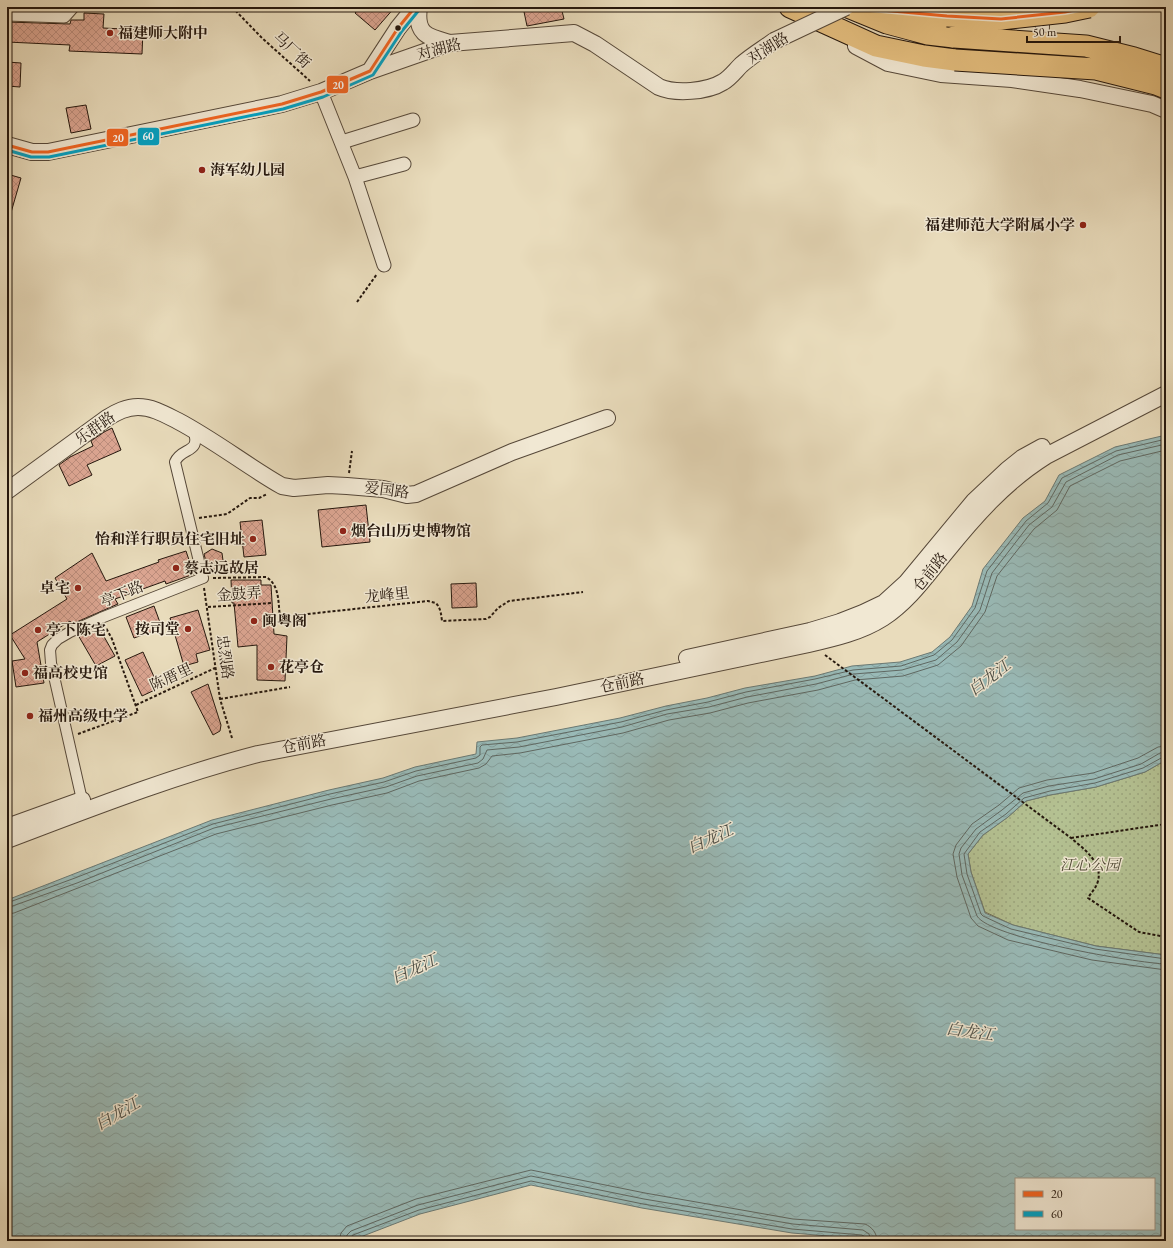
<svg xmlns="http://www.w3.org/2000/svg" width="1173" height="1248" font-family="'EB Garamond','Noto Serif SC',serif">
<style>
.grass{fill:url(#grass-dots);stroke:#6c6c50}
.water{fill:url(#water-waves);stroke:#6b7973;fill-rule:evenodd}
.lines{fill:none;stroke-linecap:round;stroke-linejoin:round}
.shore{stroke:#5f6862;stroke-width:1}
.building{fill:url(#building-cross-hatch);stroke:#25170d}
.pedestrian-casing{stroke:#564839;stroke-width:12}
.minor-casing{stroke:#564839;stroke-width:15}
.tertiary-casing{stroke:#564839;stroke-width:18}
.primary-casing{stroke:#25170d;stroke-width:23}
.path{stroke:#25170d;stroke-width:2;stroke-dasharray:3 2;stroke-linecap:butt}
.pedestrian{stroke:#f1e8d3;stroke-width:10}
.minor{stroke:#f1e8d3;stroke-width:13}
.tertiary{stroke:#f1e8d3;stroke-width:16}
.primary{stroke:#e4be7e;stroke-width:21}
.tertiary-bridge-casing{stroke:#564839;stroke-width:18;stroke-linecap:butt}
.primary-bridge-casing{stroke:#25170d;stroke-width:23;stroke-linecap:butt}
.tertiary-bridge{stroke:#f1e8d3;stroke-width:16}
.primary-bridge{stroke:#e4be7e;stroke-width:21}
.bus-1-casing{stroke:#f1e8d3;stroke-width:6}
.bus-2-casing{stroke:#f1e8d3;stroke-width:6}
.bus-1{stroke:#f26522;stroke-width:3}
.bus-2{stroke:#02a2c4;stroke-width:3}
.bus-dot{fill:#25170d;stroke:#f1e8d3;stroke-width:1.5}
.poi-dot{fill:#8f2418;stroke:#f1e8d3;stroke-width:1.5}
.labels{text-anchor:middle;stroke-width:3;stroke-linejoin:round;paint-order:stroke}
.poi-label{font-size:15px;font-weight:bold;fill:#25170d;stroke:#f1e8d3;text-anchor:start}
.street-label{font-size:15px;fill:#25170d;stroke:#f1e8d3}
.park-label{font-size:15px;font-style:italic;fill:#504a35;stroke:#f1e8d3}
.water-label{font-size:16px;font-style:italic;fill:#4e5048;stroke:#f1e8d3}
.line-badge{stroke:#f1e8d3;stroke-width:1.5}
.badge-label{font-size:11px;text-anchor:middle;font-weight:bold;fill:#fff}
</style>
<defs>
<pattern id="grass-dots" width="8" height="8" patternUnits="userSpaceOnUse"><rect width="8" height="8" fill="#b4c192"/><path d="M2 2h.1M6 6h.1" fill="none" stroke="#9ba57d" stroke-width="1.8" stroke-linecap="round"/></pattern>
<pattern id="water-waves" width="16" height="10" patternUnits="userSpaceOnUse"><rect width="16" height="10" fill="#99bab7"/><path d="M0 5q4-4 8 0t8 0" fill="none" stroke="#849f9c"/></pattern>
<pattern id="building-cross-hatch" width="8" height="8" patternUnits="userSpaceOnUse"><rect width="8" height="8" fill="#daa490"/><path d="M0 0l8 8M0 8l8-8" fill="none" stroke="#bb8c7b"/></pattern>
</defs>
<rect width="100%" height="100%" fill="#e9dcbc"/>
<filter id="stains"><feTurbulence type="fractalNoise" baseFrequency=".005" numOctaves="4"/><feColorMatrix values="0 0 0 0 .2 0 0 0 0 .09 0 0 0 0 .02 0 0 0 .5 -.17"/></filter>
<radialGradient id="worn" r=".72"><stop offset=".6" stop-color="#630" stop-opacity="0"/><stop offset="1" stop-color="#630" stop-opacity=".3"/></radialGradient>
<path class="grass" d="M1166,760V955L1096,946L1013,925L985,912L971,872L968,854L983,835L1008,817L1026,801L1050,795L1096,787L1145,772Z"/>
<path class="water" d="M1166,435V760L1145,772L1096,787L1050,795L1026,801L1008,817L983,835L968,854L971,872L985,913L1013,925L1096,946L1166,955V1241H871L865,1239L792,1233L642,1208L531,1185L420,1214L350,1241H7V900L212,820L329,790L383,778L415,767L476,754L477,742L517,738L620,718L666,706L707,698L745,688L815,676L852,666L900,662L932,652L950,637L972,606L983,569L1023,518L1045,501L1059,475L1115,447ZM1016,1179H1154V1229H1016Z"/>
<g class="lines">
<path class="shore" d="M1166,746L1158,747L1138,758L1093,773L1047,780L1019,788L999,805L972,824L956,845L953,854L957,877L971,918L978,926L1008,940L1092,960L1166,970
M1166,752L1160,753L1141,764L1094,779L1049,786L1023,793L1002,810L976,829L961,848L959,854L962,875L977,916C990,938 1136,963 1166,964
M1166,757H1163L1143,768L1095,783L1050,791L1024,798L1006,814L980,832L964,854L967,874L981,914L983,916L1011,929L1095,949L1166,959
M7,903L75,878L213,824L330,794L384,782L416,771L476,758L480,755V747L482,745L517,742L621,722L666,710L708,702L746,692L815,679L853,670L901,666L934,655L952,640L975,608L987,571L1026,521L1048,503L1062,478L1116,451L1166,439
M7,908L77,883L214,828L331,799L386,787L417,776L478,763L483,759L487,750L519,747L622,727L667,714L709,707L747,697L816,684L854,674L902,670L936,660L957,642L980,610L992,573L1029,525L1052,507L1066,482L1118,455L1166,444
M7,914L14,913L216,834L332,805L387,793L419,781L479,768L486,764L492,756L520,753L623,733L669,720L710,713L748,703L818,690L855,680L903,676L938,665L961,646L985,612L997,576L1034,529L1057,510L1070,486L1120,461L1166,450
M339,1241L341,1233L347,1226L416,1199L531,1170L645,1193L793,1219L865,1224C872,1227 877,1233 877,1241
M345,1241L347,1235L351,1231L418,1205L531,1176L644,1199L793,1224L863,1230L869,1234L871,1241
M350,1241L351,1238L353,1235L419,1210L531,1181L643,1204L792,1229L862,1235L865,1237L866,1241"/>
</g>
<path class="building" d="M360,7H395L375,30L355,13Z
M523,7H561L564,19L527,26Z
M84,13L104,14L103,28L143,30L142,54L69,51L70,45L7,42V22L70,24L71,20H84Z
M7,62L21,63L20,87L7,86Z
M86,105L91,129L71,133L66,108Z
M7,174L21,178L10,216H7Z
M112,428L121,450L87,465L92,475L69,486L59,465L70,457L93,446L91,441L104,432Z
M366,505L370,542L322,547L318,510Z
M262,520L266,555L244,557L240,522Z
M212,549L222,553L224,568L208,570L204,554Z
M186,551L190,563L192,561L195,572L194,573V574L166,584L165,581L115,599L118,604L72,624L70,621L37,642L44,683L16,687L12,661L25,659L10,635L67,599L55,578L92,553L106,581L159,562L158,560Z
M231,580H261V585H271L274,634L287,636L285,681L257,680V645L238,647L234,603H232Z
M476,583L477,607L452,608L451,584Z
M154,606L162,628L134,638L126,617Z
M198,610L210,650L196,654L198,662L184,666L170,618Z
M98,626L115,656L96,666L78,635Z
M143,652L159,688L142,696L125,660Z
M208,684L221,725L220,731L213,735L191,692Z"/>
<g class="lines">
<defs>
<path id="pedestrian" d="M82,800L51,663L50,650L52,645L58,639L70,632L101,618L203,578L175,462C182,446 202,455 193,429"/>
<path id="minor" d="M7,14L64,16L72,7
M1041,73L1043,9
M321,92L355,177L384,265
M342,142L413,120
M355,177L404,164"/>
<path id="tertiary" d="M419,7C415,35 428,37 450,43
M856,46L888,63L941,74L1012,79L1080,89L1152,104L1166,110
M370,71L398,28L415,7
M7,145L32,152H48L282,104L321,92L370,71L450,43L574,33L595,44L659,87C675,94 707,92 723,82C730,78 735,71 741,65C751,56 763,49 774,41
M7,491L107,418C117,412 126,407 138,407C153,407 166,415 178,421C214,440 247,466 282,486L294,488L328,485L347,486L383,489L407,495L416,494L512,452L607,418
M687,658L810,631L840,622L863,613L884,603L906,583L974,501L1007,470L1022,458L1042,447
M7,827L82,800
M7,840C89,809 173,776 258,754L556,697L809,644C835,638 861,632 883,618C909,601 926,576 946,552C975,516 1006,481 1046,456L1166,394"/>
<path id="primary" d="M790,7L876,46L924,56L955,60
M848,7L887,23L928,34L954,37
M876,10L947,16"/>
</defs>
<use href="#pedestrian" class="pedestrian-casing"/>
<use href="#minor" class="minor-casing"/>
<use href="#tertiary" class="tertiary-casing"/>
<use href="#primary" class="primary-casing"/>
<path class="path" d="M232,7L262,38L310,81
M357,302L377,274
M349,473L352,451
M199,518L227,514L250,498H259L267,494
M213,578L266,577C280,585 278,603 280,617L428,601L436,603C441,609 441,614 442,621L486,619L490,617L498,608L509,601L583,592
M204,588L220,699L232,738
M208,607L272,603
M825,655L1071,838C1084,849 1105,864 1097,884C1095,889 1091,893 1088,898L1139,932L1166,937
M220,699L290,687
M136,705L215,668
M78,734L138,712L112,639L106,628
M1071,838L1166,824"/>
<use href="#pedestrian" class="pedestrian"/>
<use href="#minor" class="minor"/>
<use href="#tertiary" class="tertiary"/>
<use href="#primary" class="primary"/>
<defs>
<path id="tertiary-bridge" d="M774,41L846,7"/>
<path id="primary-bridge" d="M947,16L1001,19L1065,12L1089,7
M954,37L1086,46L1134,58L1166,68
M955,60L1096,69L1156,84L1166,88"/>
</defs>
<use href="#tertiary-bridge" class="tertiary-bridge-casing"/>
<use href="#primary-bridge" class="primary-bridge-casing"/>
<use href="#tertiary-bridge" class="tertiary-bridge"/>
<use href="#primary-bridge" class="primary-bridge"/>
<defs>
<path id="bus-1" d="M848,7L947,16L1001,19L1065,12L1089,7
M7,145L32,152H48L282,104L321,92L370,71L398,28L415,7"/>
<path id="bus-2" d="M7,150L31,157H49L283,109L323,97L373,75L402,31L419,10"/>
</defs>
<use href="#bus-1" class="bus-1-casing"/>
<use href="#bus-2" class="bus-2-casing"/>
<use href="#bus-1" class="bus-1"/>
<use href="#bus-2" class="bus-2"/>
</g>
<circle class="bus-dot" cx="398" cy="28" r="3.5"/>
<g class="poi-dot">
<circle cx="110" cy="33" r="4"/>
<circle cx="202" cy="170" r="4"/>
<circle cx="1083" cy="225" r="4"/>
<circle cx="343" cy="531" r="4"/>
<circle cx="253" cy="539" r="4"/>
<circle cx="176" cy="568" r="4"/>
<circle cx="78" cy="588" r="4"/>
<circle cx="254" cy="621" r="4"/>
<circle cx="188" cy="629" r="4"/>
<circle cx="38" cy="630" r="4"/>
<circle cx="271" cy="667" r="4"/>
<circle cx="25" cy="673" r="4"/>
<circle cx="30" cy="716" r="4"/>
</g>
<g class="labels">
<g class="poi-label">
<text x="118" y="38">福建师大附中</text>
<text x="210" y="175">海军幼儿园</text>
<text x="1075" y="230" text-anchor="end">福建师范大学附属小学</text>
<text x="351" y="536">烟台山历史博物馆</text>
<text x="245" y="544" text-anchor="end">怡和洋行职员住宅旧址</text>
<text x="184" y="573">蔡志远故居</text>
<text x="70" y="593" text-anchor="end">卓宅</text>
<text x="262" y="626">闽粤阁</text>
<text x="180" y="634" text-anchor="end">按司堂</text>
<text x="46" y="635">亭下陈宅</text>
<text x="279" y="672">花亭仓</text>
<text x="33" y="678">福高校史馆</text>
<text x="38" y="721">福州高级中学</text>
</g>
<g class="street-label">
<text transform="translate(768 48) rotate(-32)" y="5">对湖路</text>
<text transform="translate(439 49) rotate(-15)" y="5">对湖路</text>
<text transform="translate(292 50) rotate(43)" y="5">马厂街</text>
<text transform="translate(95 428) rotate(-35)" y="5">乐群路</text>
<text transform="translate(387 490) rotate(7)" y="5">爱国路</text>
<text transform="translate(930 572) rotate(-51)" y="5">仓前路</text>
<text transform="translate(122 594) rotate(-22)" y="5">亭下路</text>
<text transform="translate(239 594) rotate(-4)" y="5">金鼓弄</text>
<text transform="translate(387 595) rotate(-6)" y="5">龙峰里</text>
<text transform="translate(225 657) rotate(82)" y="5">忠烈路</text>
<text transform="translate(171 677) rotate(-25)" y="5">陈厝里</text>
<text transform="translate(622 683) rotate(-12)" y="5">仓前路</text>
<text transform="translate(304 744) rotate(-11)" y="5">仓前路</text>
</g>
<g class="park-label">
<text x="1090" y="870">江心公园</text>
</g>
<g class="water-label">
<text transform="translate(989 677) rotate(-37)" y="6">白龙江</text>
<text transform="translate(710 838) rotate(-24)" y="6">白龙江</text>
<text transform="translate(414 968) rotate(-24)" y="6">白龙江</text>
<text transform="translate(970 1031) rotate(8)" y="6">白龙江</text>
<text transform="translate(117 1113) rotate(-30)" y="6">白龙江</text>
</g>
</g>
<g class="line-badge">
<rect x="326" y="75" width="23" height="19" rx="4" fill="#f26522"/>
<rect x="137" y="127" width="23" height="19" rx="4" fill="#02a2c4"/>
<rect x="106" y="128" width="23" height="19" rx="4" fill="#f26522"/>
</g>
<g class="badge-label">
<text x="338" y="89">20</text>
<text x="148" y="140">60</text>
<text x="118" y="142">20</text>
</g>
<rect width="1173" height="1248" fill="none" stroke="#e9dcbc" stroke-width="24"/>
<rect x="8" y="8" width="1157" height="1232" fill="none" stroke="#25170d" stroke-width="2"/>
<rect x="12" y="12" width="1149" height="1224" fill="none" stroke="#25170d"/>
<rect x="1015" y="1178" width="140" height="52" fill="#f1e8d3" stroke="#9f9484"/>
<rect x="1023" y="1191" width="20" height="6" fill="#f26522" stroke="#9f9484"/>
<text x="1051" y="1198" font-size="12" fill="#25170d">20</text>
<rect x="1023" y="1211" width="20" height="6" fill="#02a2c4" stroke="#9f9484"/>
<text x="1051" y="1218" font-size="12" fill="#25170d">60</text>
<path d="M1027 36v6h93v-6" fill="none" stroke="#25170d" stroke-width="2"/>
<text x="1033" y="36" font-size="12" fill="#25170d" stroke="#f1e8d3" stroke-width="3" paint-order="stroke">50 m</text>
<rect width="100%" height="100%" filter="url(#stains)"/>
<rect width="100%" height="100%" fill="url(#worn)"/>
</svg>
